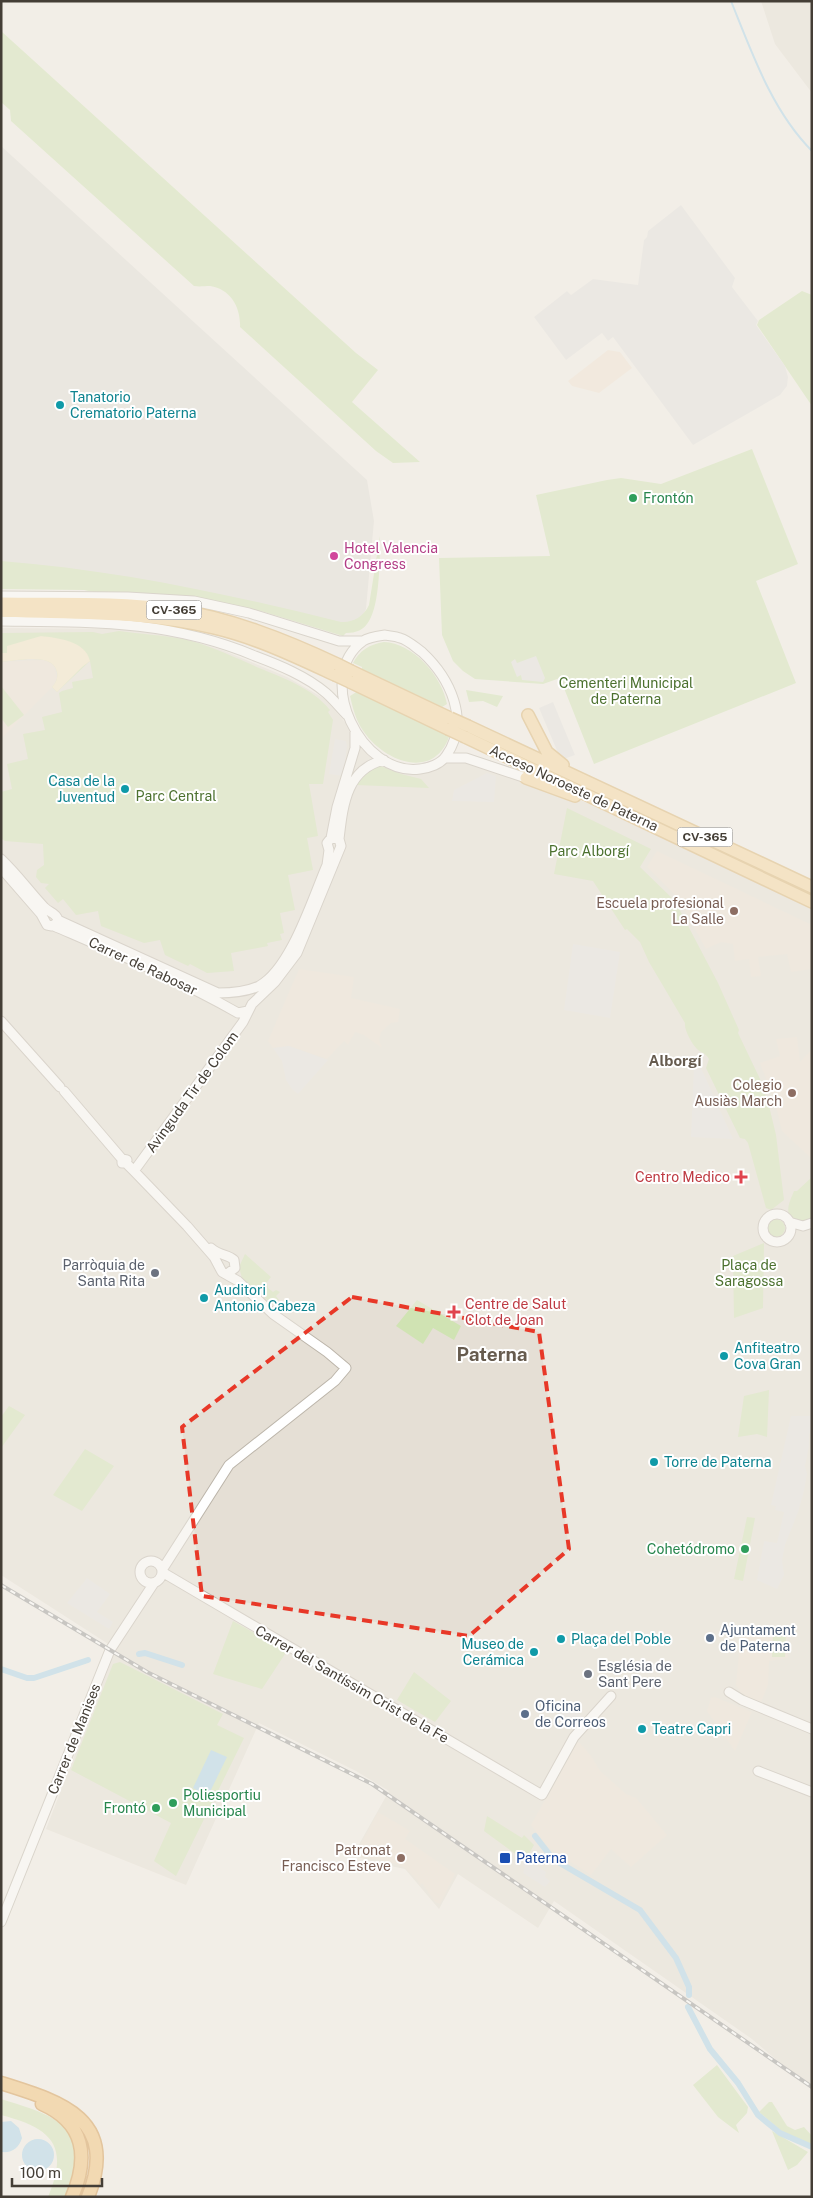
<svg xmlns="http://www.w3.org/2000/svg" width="813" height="2198" font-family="'Public Sans',sans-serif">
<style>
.residential{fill:#e5dfd5}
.commercial{fill:#f2e3d3}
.industrial{fill:#e1ddd8}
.education{fill:#eae1d2}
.green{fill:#d0e3b3}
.sand{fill:#f3e6c5}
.parking{fill:#e3e1de}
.water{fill:#a8d3ea}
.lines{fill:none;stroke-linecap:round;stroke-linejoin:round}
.stream{stroke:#a8d3ea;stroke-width:2}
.canal{stroke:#a8d3ea;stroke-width:6}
.tertiary-casing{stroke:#bcb5aa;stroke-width:11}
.primary-casing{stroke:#d9b16d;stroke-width:14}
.motorway-casing{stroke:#d09243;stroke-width:15}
.tertiary{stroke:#fff;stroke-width:9}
.primary{stroke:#f6d69c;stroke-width:11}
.motorway{stroke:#f2be72;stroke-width:12}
.rail-casing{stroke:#959595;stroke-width:4}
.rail{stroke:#fff;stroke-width:2;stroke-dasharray:5.5;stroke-linecap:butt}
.primary-bridge-casing{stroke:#d9b16d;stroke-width:14;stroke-linecap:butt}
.primary-bridge{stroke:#f6d69c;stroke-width:11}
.marked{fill:none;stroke:#e83828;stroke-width:4;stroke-dasharray:10 6;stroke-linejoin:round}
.culture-dot{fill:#0f9aa8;stroke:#fff;stroke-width:2}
.leisure-dot{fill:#2e9e5b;stroke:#fff;stroke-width:2}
.hotel-dot{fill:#d1479c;stroke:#fff;stroke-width:2}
.education-dot{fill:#8d6e63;stroke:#fff;stroke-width:2}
.health-dot{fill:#e0444e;stroke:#fff;stroke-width:2}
.worship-dot{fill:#6b7280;stroke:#fff;stroke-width:2}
.service-dot{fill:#5c6f8a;stroke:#fff;stroke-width:2}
.transit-dot{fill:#1a4fb4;stroke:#fff;stroke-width:2}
.labels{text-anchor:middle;stroke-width:4;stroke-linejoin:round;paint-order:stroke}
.shield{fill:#fff;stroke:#7c7872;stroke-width:1}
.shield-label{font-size:12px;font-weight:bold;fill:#443e36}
.culture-label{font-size:14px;fill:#0d838f;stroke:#fff;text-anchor:start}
.leisure-label{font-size:14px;fill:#27864d;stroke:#fff;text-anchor:start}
.hotel-label{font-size:14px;fill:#b23c85;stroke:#fff;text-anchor:start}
.park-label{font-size:14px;fill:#4c712f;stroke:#fff}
.street-label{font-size:14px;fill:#443e36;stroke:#fff}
.education-label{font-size:14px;fill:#785e54;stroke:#fff;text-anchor:end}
.health-label{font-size:14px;fill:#be3a42;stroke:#fff;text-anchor:end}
.worship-label{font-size:14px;fill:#5b616d;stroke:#fff;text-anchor:end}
.service-label{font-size:14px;fill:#4e5e75;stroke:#fff;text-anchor:start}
.transit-label{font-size:14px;fill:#164399;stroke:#fff;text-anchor:start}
.neighbourhood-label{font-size:15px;font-weight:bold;fill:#665b4e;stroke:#fff}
.district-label{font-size:19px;font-weight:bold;fill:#665b4e;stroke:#fff}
</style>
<rect width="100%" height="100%" fill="#f2eee7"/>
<path class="residential" d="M761,1H812V93L775,44Z
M1,628L123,629L182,638L222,650L287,677L325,699L380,763L423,773L452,759H467L590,804L812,907V2090L752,2039L554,1901L538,1928L458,1874L439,1909L405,1869L376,1863L353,1855L389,1791L356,1771L259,1723L186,1885L46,1829L116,1649L1,1575Z"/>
<path class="commercial" d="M608,350L620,352L632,368L599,393L572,386L568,381Z"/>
<path class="industrial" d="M1,146L367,480L374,521L366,609L355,631L182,591L1,569Z"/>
<path class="education" d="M41,660H46L54,665L57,679L54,685L3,737L1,743V662Z
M657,851L812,925V969L791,972L787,954L758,957L761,976L751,977L749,959L735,961L733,944L721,942L706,949L678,898L647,867Z
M299,969L354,977L351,998L400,1009L398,1022L391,1023L381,1032L379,1040L382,1048L364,1035L355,1032L348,1045L344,1041L327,1059L289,1046L273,1048L268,1041Z
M797,1037L800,1062L812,1049V1159L782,1131L775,1102L760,1063L780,1056L776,1039Z
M741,1631L764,1633L768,1631L789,1635L786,1642L788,1658L769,1661L768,1685L761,1702L742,1695L736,1685Z
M715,1697L752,1712L735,1751L707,1711L711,1698Z
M577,1742L580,1743L591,1756L600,1771L626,1794L636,1798L667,1835L631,1867L611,1849L591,1875L548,1847L531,1825Z
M378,1812L410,1831L405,1839L455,1874L440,1904L435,1902L422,1883L420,1885L418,1881L405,1868L397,1864L355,1855Z"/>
<path class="green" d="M1,31L356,353L378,370L352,402L420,462L393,463L376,451L240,327C241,308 231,289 210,286C205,286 199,287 194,286L11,121L10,110L1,102Z
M802,291L812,295V406L757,325L759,320Z
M752,449L798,564L756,581L796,683L594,764L560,678L543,684L475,679L463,671L453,661L442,635L439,558L550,556L536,495L607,480L621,478L661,484Z
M380,536C380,557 380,604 369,621C364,630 356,633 346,633L343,636L261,611L194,598L98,593L84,590L1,589V561C117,570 228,594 341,622C353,623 364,616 369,605Z
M119,631C140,634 162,635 183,639C206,644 227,654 248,663C276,676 310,685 330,710L328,712L333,720L323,784H309L318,836L307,838L313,870L288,875L295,910L280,913L284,933L280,934L282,940L267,943L268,946L231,953L234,971L207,973L190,964L188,966L165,955L160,940L144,943L101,926L98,911L76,915L63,899L58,903L45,888L49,884L41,883L36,877L37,870L44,865L43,844L5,841L1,838V792L12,789L7,764L28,759L23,734L45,730L42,717L62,712L59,693L62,691L73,688L72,682L93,678L90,661L57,692L52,687C56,683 58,678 57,672C53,652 16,661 1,662V633L93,632L102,634Z
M384,642C413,643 442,676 447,704L442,707L362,669V667L353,663C359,651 370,644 384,642Z
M1,686L24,715L8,727L1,718Z
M466,690L503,696L497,707L483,701L469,702Z
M358,691L444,731L449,737C433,781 384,761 364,732C356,721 353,709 350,696Z
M378,765L401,774L421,779L429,788L356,785L364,774Z
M567,808L651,849L640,867L675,901L718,983L739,1030L738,1033L760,1079L769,1106L776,1135L784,1200L771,1210L766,1208L748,1143L745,1139L740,1138L706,1068L709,1059C706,1053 701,1053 697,1049C692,1044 684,1030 685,1023L649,962L640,942L627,929L625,930L593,881L554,874Z
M812,1177V1220L807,1223L791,1219C785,1210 790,1201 794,1191H797Z
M767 1228a9 9 0 1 1 18 0a9 9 0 1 1-18 0Z
M764,1243L763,1308L734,1318L733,1256Z
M245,1254L271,1277L267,1282L268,1288L273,1292L276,1290L280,1292L276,1296L279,1300L273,1305L242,1278L239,1267Z
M417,1300L461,1326L454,1340L433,1328L423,1344L396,1326Z
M769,1390L767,1437L757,1434L738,1437L744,1396Z
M9,1406L25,1415L1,1448V1417Z
M85,1449L114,1466L82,1511L53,1495Z
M747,1517L755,1518L743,1581L734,1579Z
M233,1621L284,1650L285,1654L262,1689L213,1674Z
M773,1634L786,1635L785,1657H772Z
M120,1662L223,1714L217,1725L244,1738L176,1876L154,1861L171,1823L71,1770L113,1664Z
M414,1672L451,1701L435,1722L397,1700Z
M487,1816L522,1838L524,1835L534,1845L525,1861L484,1831Z
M717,2065L748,2107L747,2113L736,2125L739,2133L718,2117L693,2085Z
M1,2099C57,2116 96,2128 66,2197H48C70,2145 51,2128 1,2115Z
M769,2102H772L787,2126L795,2130L804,2127L812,2136V2146L785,2134L759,2112Z
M772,2131L808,2152L797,2165L788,2170Z"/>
<path class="sand" d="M41,636C58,638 86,641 90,661L82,667L57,692L52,687C56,683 58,678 57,672C53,652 16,661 1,662V653H7V646Z"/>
<path class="parking" d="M681,205L735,278L732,287L758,321L756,325L785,366L788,377L787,386L780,395L693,445L613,337L608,341L602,333L566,360L534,317L567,291L571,295L593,279L638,285L644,240L647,237L648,231Z
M536,656L545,678L543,682L522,680L521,675L517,677L511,662L515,659L517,663Z
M553,702L575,755L561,760L539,708Z
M335,739L346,741L347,746L343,776L329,774Z
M487,773L496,776L494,802L452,801L454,790Z
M573,944L620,952L610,1018L564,1010Z
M289,1046L328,1060L298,1094L292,1089L286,1080L282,1061L273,1048Z
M694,1066L701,1068L733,1139L691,1137Z
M791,1416H812V1430L809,1434V1446L805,1466L807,1474L804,1491L798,1512L785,1545L782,1560L784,1575L777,1589L757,1580L764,1541L777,1543L784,1512L775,1510L776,1506L771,1505Z
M87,1578L110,1594L97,1612L113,1622L109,1629L67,1603Z
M568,1702L584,1719L576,1727L559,1714Z
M526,1858L546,1872L545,1877L550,1881L545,1887L523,1873L525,1867L522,1864Z"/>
<path class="water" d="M211,1750L227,1757L208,1796L193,1788Z
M11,2121L19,2128L22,2138C19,2148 12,2153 2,2152L1,2122Z
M22 2155a16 16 0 1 1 32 0a16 16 0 1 1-32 0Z"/>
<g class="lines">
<path class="stream" d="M731,1C752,53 772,111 812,151"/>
<path class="canal" d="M139,1654L145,1653L182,1665
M1,1669L27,1678H34L88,1660
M535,1836L553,1859L640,1910L676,1958L689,1987V1995
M688,2007L710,2049L738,2083L758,2115L780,2133L812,2147"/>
<defs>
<path id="tertiary" d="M1,596L128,597L194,601L249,613L339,641H363
M1,621C92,622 169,620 255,656C279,665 306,676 326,693C333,699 340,708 347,715
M385,635C389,636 395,636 400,638C408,640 415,647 422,652C450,678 471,721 446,756C441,764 429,768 420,769C361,777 313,677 363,641C369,637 378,636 385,635Z
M445,758H466L526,778
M339,839C343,806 346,769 384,760
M1,859C17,874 29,891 44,907C49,913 56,912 58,920
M1,868L41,914L47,925L52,926L58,922
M58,920L218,993C232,993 246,992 259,986C291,969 313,897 327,865L329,850L327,843L331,838L337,807L355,748V732
M54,926C116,953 180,980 238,1013L248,1011
M1,1021L60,1087
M64,1091L122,1159L127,1160
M122,1159V1163H126L134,1171L187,1226L214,1257L222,1272L238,1281L273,1314L327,1352L346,1368L335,1381L229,1465L162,1570
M134,1171L243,1022L252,1004L275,982L297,953L341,846L339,839L331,838
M763 1228a14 14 0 1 1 28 0a14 14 0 1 1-28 0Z
M789,1222L803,1226L812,1223
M211,1248C220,1256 228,1254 234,1260L235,1268L227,1274
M140 1572a11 11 0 1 1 22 0a11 11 0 1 1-22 0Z
M162,1572L542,1795L574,1737L611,1696
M729,1692L742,1700L812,1729
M758,1771L812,1792
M1,1922L110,1650L154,1583"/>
<path id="primary" d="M1,603C58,604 116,601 172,609C230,618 284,639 337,664
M1,611C72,614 145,611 214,628C257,638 296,657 335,675
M351,671L450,718
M350,682L448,729
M528,715L547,752L563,765
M468,726L812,887
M465,737L812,902
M526,778L575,796"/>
<path id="motorway" d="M1,2083C62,2102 119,2119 88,2197
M42,2104C85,2123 89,2157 72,2197"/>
</defs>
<use href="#tertiary" class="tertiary-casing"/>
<use href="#primary" class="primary-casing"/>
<use href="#motorway" class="motorway-casing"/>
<use href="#tertiary" class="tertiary"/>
<use href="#primary" class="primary"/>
<use href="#motorway" class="motorway"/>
<defs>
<path id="rail" d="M1,1585L147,1672L372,1784L812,2087"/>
</defs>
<use href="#rail" class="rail-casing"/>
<use href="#rail" class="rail"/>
<defs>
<path id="primary-bridge" d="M337,664L351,671
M335,675L350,682
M450,718L468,726
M448,729L465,737"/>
</defs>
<use href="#primary-bridge" class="primary-bridge-casing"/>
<use href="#primary-bridge" class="primary-bridge"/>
</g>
<path d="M0 0H813V2198H0ZM352,1297L539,1332L569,1549L469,1636L202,1596L182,1427Z" fill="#f2eee7" fill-opacity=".55" fill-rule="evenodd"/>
<path class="marked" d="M352,1297L539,1332L569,1549L469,1636L202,1596L182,1427Z"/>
<g class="culture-dot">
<circle cx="60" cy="405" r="5"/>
<circle cx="125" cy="789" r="5"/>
<circle cx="204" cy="1298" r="5"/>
<circle cx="724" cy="1356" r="5"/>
<circle cx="654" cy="1462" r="5"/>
<circle cx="561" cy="1639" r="5"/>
<circle cx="534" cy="1652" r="5"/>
<circle cx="642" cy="1729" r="5"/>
</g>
<g class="leisure-dot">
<circle cx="633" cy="498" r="5"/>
<circle cx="745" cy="1549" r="5"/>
<circle cx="173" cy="1803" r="5"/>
<circle cx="156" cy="1808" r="5"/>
</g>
<circle class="hotel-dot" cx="334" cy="556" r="5"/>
<g class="education-dot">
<circle cx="734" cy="911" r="5"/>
<circle cx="792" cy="1093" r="5"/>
<circle cx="401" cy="1858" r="5"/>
</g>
<g class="health-dot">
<path d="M738.5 1169.5h5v5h5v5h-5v5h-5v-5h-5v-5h5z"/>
<path d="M451.5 1304.5h5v5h5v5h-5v5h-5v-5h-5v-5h5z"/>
</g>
<g class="worship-dot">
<circle cx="155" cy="1273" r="5"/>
<circle cx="588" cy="1674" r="5"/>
</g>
<g class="service-dot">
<circle cx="710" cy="1638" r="5"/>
<circle cx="525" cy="1714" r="5"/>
</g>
<rect class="transit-dot" x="499" y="1852" width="12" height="12" rx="2.5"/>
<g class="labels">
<g class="shield">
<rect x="146.5" y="600.5" width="55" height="19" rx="4"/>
<rect x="677.5" y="827.5" width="55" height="19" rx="4"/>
</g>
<g class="shield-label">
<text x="174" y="614">CV-365</text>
<text x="705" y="841">CV-365</text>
</g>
<g class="culture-label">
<text x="70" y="402">Tanatorio<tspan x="70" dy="16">Crematorio Paterna</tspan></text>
<text x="115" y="786" text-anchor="end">Casa de la<tspan x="115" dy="16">Juventud</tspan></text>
<text x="214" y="1295">Auditori<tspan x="214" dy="16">Antonio Cabeza</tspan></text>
<text x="734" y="1353">Anfiteatro<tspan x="734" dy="16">Cova Gran</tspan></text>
<text x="664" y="1467">Torre de Paterna</text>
<text x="571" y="1644">Plaça del Poble</text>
<text x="524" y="1649" text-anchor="end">Museo de<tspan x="524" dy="16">Cerámica</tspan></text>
<text x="652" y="1734">Teatre Capri</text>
</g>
<g class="leisure-label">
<text x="643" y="503">Frontón</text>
<text x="735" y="1554" text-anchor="end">Cohetódromo</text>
<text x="183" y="1800">Poliesportiu<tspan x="183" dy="16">Municipal</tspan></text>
<text x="146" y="1813" text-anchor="end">Frontó</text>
</g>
<g class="hotel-label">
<text x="344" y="553">Hotel Valencia<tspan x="344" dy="16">Congress</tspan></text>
</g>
<g class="park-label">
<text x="626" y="688">Cementeri Municipal<tspan x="626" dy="16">de Paterna</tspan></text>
<text x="176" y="801">Parc Central</text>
<text x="589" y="856">Parc Alborgí</text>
<text x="749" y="1270">Plaça de<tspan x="749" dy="16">Saragossa</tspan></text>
</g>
<g class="street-label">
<text transform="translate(574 788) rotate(25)" y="5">Acceso Noroeste de Paterna</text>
<text transform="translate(143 966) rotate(25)" y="5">Carrer de Rabosar</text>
<text transform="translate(192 1092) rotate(-54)" y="5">Avinguda Tir de Colom</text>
<text transform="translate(352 1684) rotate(30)" y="5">Carrer del Santíssim Crist de la Fe</text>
<text transform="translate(74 1739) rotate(-68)" y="5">Carrer de Manises</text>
</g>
<g class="education-label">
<text x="724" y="908">Escuela profesional<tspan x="724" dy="16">La Salle</tspan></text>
<text x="782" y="1090">Colegio<tspan x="782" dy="16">Ausiàs March</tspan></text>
<text x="391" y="1855">Patronat<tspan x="391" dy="16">Francisco Esteve</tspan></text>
</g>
<g class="health-label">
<text x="730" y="1182">Centro Medico</text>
<text x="465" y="1309" text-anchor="start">Centre de Salut<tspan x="465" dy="16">Clot de Joan</tspan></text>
</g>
<g class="worship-label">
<text x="145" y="1270">Parròquia de<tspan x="145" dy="16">Santa Rita</tspan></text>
<text x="598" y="1671" text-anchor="start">Església de<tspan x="598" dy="16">Sant Pere</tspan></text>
</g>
<g class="service-label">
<text x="720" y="1635">Ajuntament<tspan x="720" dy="16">de Paterna</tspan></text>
<text x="535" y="1711">Oficina<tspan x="535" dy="16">de Correos</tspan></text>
</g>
<g class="transit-label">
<text x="516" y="1863">Paterna</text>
</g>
<g class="neighbourhood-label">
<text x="675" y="1066">Alborgí</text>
</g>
<g class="district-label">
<text x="492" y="1361">Paterna</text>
</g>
</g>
<rect width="813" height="2198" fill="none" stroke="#443e36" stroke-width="5"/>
<path d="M12 2178v8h90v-8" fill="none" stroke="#443e36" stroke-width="2.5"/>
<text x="20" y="2178" font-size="15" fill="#443e36" stroke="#ffffff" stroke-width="4" paint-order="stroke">100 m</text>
</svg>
